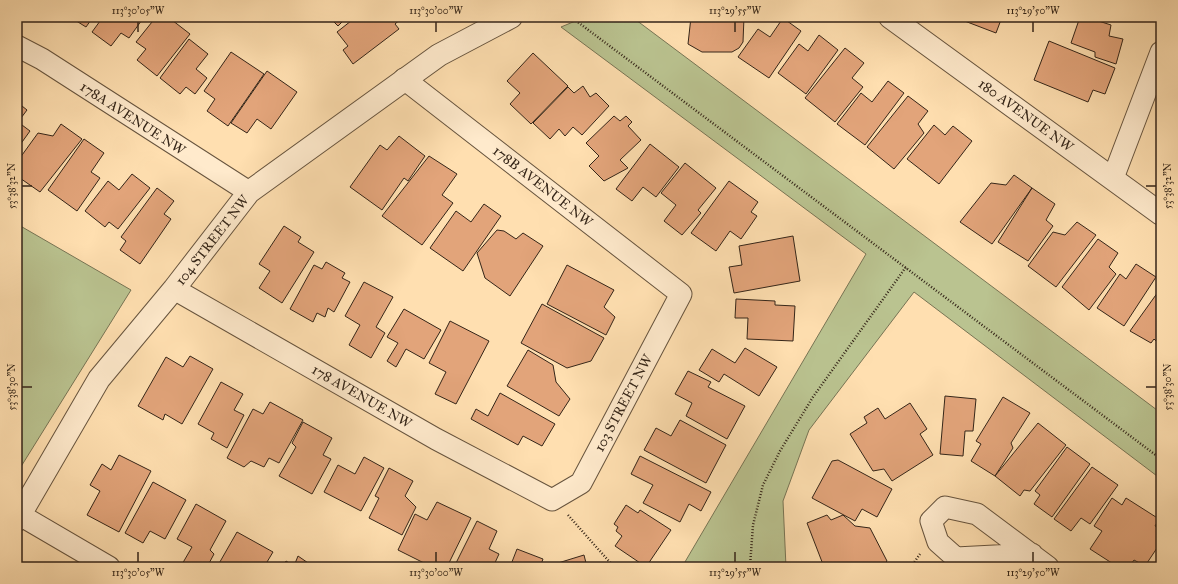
<svg xmlns="http://www.w3.org/2000/svg" width="1178" height="584" font-family="'IM FELL Great Primer',serif">
<style>
.green{fill:#bac390;stroke:#777454}
.building{fill:#e2a47a;stroke:#342518}
.lines{fill:none;stroke-linecap:round;stroke-linejoin:round}
.minor-casing{stroke:#67543e;stroke-width:23}
.tertiary-casing{stroke:#67543e;stroke-width:24}
.path{stroke:#342518;stroke-width:2.5;stroke-dasharray:1 2;stroke-linecap:butt}
.minor{stroke:#ffeacc;stroke-width:21}
.tertiary{stroke:#ffeacc;stroke-width:22}
.ticks{fill:none;stroke:#342518;stroke-width:1.5}
.labels{text-anchor:middle;stroke-width:3.5;stroke-linejoin:round;paint-order:stroke}
.street-label{font-size:14px;fill:#342518;stroke:#ffeacc}
.neatline{fill:none;stroke:#342518;stroke-width:1.5}
.ticks-label{font-size:10px;text-anchor:middle;fill:#342518}
</style>
<rect width="100%" height="100%" fill="#ffdfb0"/>
<filter id="stains"><feTurbulence type="fractalNoise" baseFrequency=".005" numOctaves="4"/><feColorMatrix values="0 0 0 0 .2 0 0 0 0 .09 0 0 0 0 .02 0 0 0 .5 -.17"/></filter>
<radialGradient id="worn" r=".72"><stop offset=".6" stop-color="#630" stop-opacity="0"/><stop offset="1" stop-color="#630" stop-opacity=".3"/></radialGradient>
<path class="green" d="M585,17H632L1161,413V479L914,292L809,430L783,501L786,567H682L866,254L561,27Z
M17,224L131,290L17,473Z"/>
<path class="building" d="M70,17H93L86,27Z
M103,17H144L129,38L121,33L111,46L92,32Z
M156,17H168L190,34L157,76L137,60L146,49L136,42Z
M329,17H347L338,26Z
M356,17H403L395,24L399,29L353,64L343,50L348,46L337,32Z
M691,17H744L743,42L739,48L732,52H702L688,44Z
M963,17H1002L996,33L962,20Z
M1080,17H1086L1111,25L1109,36L1123,39L1116,64L1095,57V52L1071,43Z
M783,18L801,31L769,78L738,57L758,29L770,37Z
M819,35L838,50L806,94L778,73L799,44L808,51Z
M189,39L208,54L196,69L207,78L195,94L186,87L180,94L160,78Z
M1049,41L1115,68L1105,94L1093,90L1088,102L1034,80Z
M845,48L864,63L852,78L863,87L835,122L805,98Z
M231,52L264,74L228,126L207,111L215,99L204,91Z
M533,53L568,86L531,124L510,104L520,93L507,81Z
M267,71L297,92L271,129L257,119L247,133L231,123Z
M888,81L904,93L865,145L837,124L861,93L872,102Z
M583,86L590,97L596,93L609,106L582,135L573,127L565,136L559,129L550,139L533,123L568,87L574,93Z
M908,96L928,111L918,124L924,133L894,169L867,147Z
M17,102L27,110L18,122L30,131L17,149Z
M614,116L620,121L626,116L632,122L628,126L641,140L620,160L628,168L604,181L589,166L599,156L586,143Z
M61,124L82,139L40,192L17,176V162L38,133L53,136Z
M934,125L945,135L953,126L972,141L939,184L907,159Z
M399,136L425,156L408,181L404,178L382,210L350,187L380,145L387,150Z
M84,139L104,153L91,172L100,178L77,211L48,190Z
M650,144L679,167L656,197L643,187L632,201L616,189Z
M429,156L457,174L442,195L453,203L422,245L382,216Z
M685,163L716,188L698,210L701,213L682,235L664,221L676,205L661,193Z
M132,174L150,188L118,229L109,222L105,227L85,211L108,181L119,190Z
M1014,175L1032,188L992,244L960,222L991,183L1006,185Z
M729,181L758,202L751,212L757,216L741,239L730,231L716,251L691,233Z
M157,188L174,201L164,214L171,219L140,264L120,250L126,241L121,237Z
M1032,188L1055,204L1046,220L1053,226L1028,261L998,242Z
M484,204L501,216L463,271L430,248L456,211L471,222Z
M1077,222L1096,235L1056,287L1028,266L1053,232L1065,235Z
M284,226L301,237L298,242L314,252L282,303L259,288L270,271L259,264Z
M497,230L504,231L516,239L523,233L543,246L510,296L485,278L477,253Z
M793,236L800,281L734,293L729,267L742,265L739,246Z
M1098,239L1118,253L1109,267L1116,274L1089,310L1062,287Z
M326,262L345,273L342,278L350,282L334,312L328,308L325,317L317,313L313,322L290,309L314,265L322,269Z
M1136,264L1156,277L1124,326L1097,308L1120,274L1126,279Z
M567,265L614,290L604,307L615,317L606,335L547,304Z
M364,282L393,297L376,327L385,333L371,358L349,345L360,325L345,316Z
M1158,292L1161,294V346L1154,339L1151,343L1130,331Z
M736,299L775,301V305L795,306L793,341L747,339L748,318H735Z
M542,304L604,338L591,361L567,368L521,343Z
M404,309L441,330L424,359L406,349L396,367L387,361L398,343L387,337Z
M450,321L489,341L456,404L435,394L446,372L429,363Z
M745,348L777,367L759,396L724,374L719,382L699,370L712,349L735,363Z
M528,350L553,365L556,382L570,399L559,416L507,386Z
M190,356L213,369L182,424L165,414L163,420L138,406L166,357L183,367Z
M688,371L711,382L708,387L745,406L727,439L686,416L692,403L675,394Z
M221,382L243,394L234,410L244,415L227,448L211,439L214,433L198,424Z
M500,393L555,424L542,446L523,436L518,445L471,419L476,409L488,416Z
M945,396L976,399L973,431H965L963,456L940,454Z
M1003,397L1030,413L1011,443L1013,448L995,476L971,461L981,444L976,441Z
M270,402L303,420L279,463L269,458L264,467L251,461L244,467L227,458L253,409L263,414Z
M910,403L927,429L920,434L933,455L892,481L884,469L873,471L850,434L867,423L864,417L878,408L885,419Z
M680,420L726,445L706,483L644,450L656,428L671,436Z
M303,422L332,438L323,455L331,459L312,494L279,476L296,447L292,443Z
M1038,423L1066,445L1030,491L1024,490L1020,496L995,476Z
M1067,447L1090,464L1052,517L1034,504L1040,495L1035,491Z
M119,455L151,471L119,532L87,515L100,491L90,485L102,464L111,470Z
M640,456L711,492L701,511L689,504L680,522L643,503L653,485L631,474Z
M364,457L384,468L361,511L324,492L338,465L355,474Z
M838,460L892,489L877,517L862,509L855,521L812,498L832,461Z
M1092,467L1118,485L1090,524L1081,518L1071,531L1054,519Z
M389,468L413,481L405,496L416,507L402,535L369,518L379,498L375,496Z
M153,482L186,500L165,539L150,531L143,543L125,533Z
M1112,498L1122,505L1126,498L1159,519L1155,526L1161,530V542L1145,566L1134,560L1129,567H1118L1090,549L1102,531L1094,526Z
M437,502L471,518L447,567H432L398,550L415,514L427,520Z
M196,504L226,521L210,550L214,554L207,567H182L181,566L192,547L177,539Z
M626,505L638,513L640,510L671,530L646,567L615,546L622,536L616,531L618,527L614,524Z
M827,515L831,520L843,515L855,526L870,528L887,561L881,567H824L807,523Z
M477,521L497,531L489,549L499,554L493,567H454Z
M237,532L273,552L264,567H217Z
M517,549L543,559L540,567H510Z
M584,555L587,567H559L558,563Z
M298,556L314,567H282L286,561L294,566Z"/>
<g class="lines">
<defs>
<path id="minor" d="M17,46L42,59L249,192
M1113,178L1161,52
M174,289L436,439L552,500L581,483L681,294L404,79
M20,515L109,567
M1032,554L956,558L938,542L931,521L945,507L977,514L1048,567"/>
<path id="tertiary" d="M890,17L1161,214
M17,520L99,379L174,289L249,192L439,55L511,17"/>
</defs>
<use href="#minor" class="minor-casing"/>
<use href="#tertiary" class="tertiary-casing"/>
<path class="path" d="M571,17L1161,459
M568,515L614,567
M750,566L753,525L763,485L780,451L813,397L906,267
M911,567L920,554"/>
<use href="#minor" class="minor"/>
<use href="#tertiary" class="tertiary"/>
</g>
<path class="ticks" d="M138,22V32M436,22V32M735,22V32M1033,22V32M22,186H32M1146,186H1156M22,387H32M1146,387H1156M138,552V562M436,552V562M735,552V562M1033,552V562"/>
<g class="labels">
<g class="street-label">
<text transform="translate(1026 115) rotate(36)" y="5">180 AVENUE NW</text>
<text transform="translate(133 118) rotate(33)" y="5">178A AVENUE NW</text>
<text transform="translate(543 186) rotate(38)" y="5">178B AVENUE NW</text>
<text transform="translate(212 240) rotate(-52)" y="5">104 STREET NW</text>
<text transform="translate(362 396) rotate(30)" y="5">178 AVENUE NW</text>
<text transform="translate(623 403) rotate(-62)" y="5">103 STREET NW</text>
</g>
</g>
<rect width="1178" height="584" fill="none" stroke="#ffdfb0" stroke-width="44"/>
<rect x="22" y="22" width="1134" height="540" class="neatline"/>
<g class="ticks-label">
<text x="138" y="14">113°30'05"W</text>
<text x="436" y="14">113°30'00"W</text>
<text x="735" y="14">113°29'55"W</text>
<text x="1033" y="14">113°29'50"W</text>
<text transform="translate(11 186) rotate(-90)" y="4">53°38'32"N</text>
<text transform="translate(1167 186) rotate(-90)" y="4">53°38'32"N</text>
<text transform="translate(11 387) rotate(-90)" y="4">53°38'30"N</text>
<text transform="translate(1167 387) rotate(-90)" y="4">53°38'30"N</text>
<text x="138" y="576">113°30'05"W</text>
<text x="436" y="576">113°30'00"W</text>
<text x="735" y="576">113°29'55"W</text>
<text x="1033" y="576">113°29'50"W</text>
</g>
<rect width="100%" height="100%" filter="url(#stains)"/>
<rect width="100%" height="100%" fill="url(#worn)"/>
</svg>
